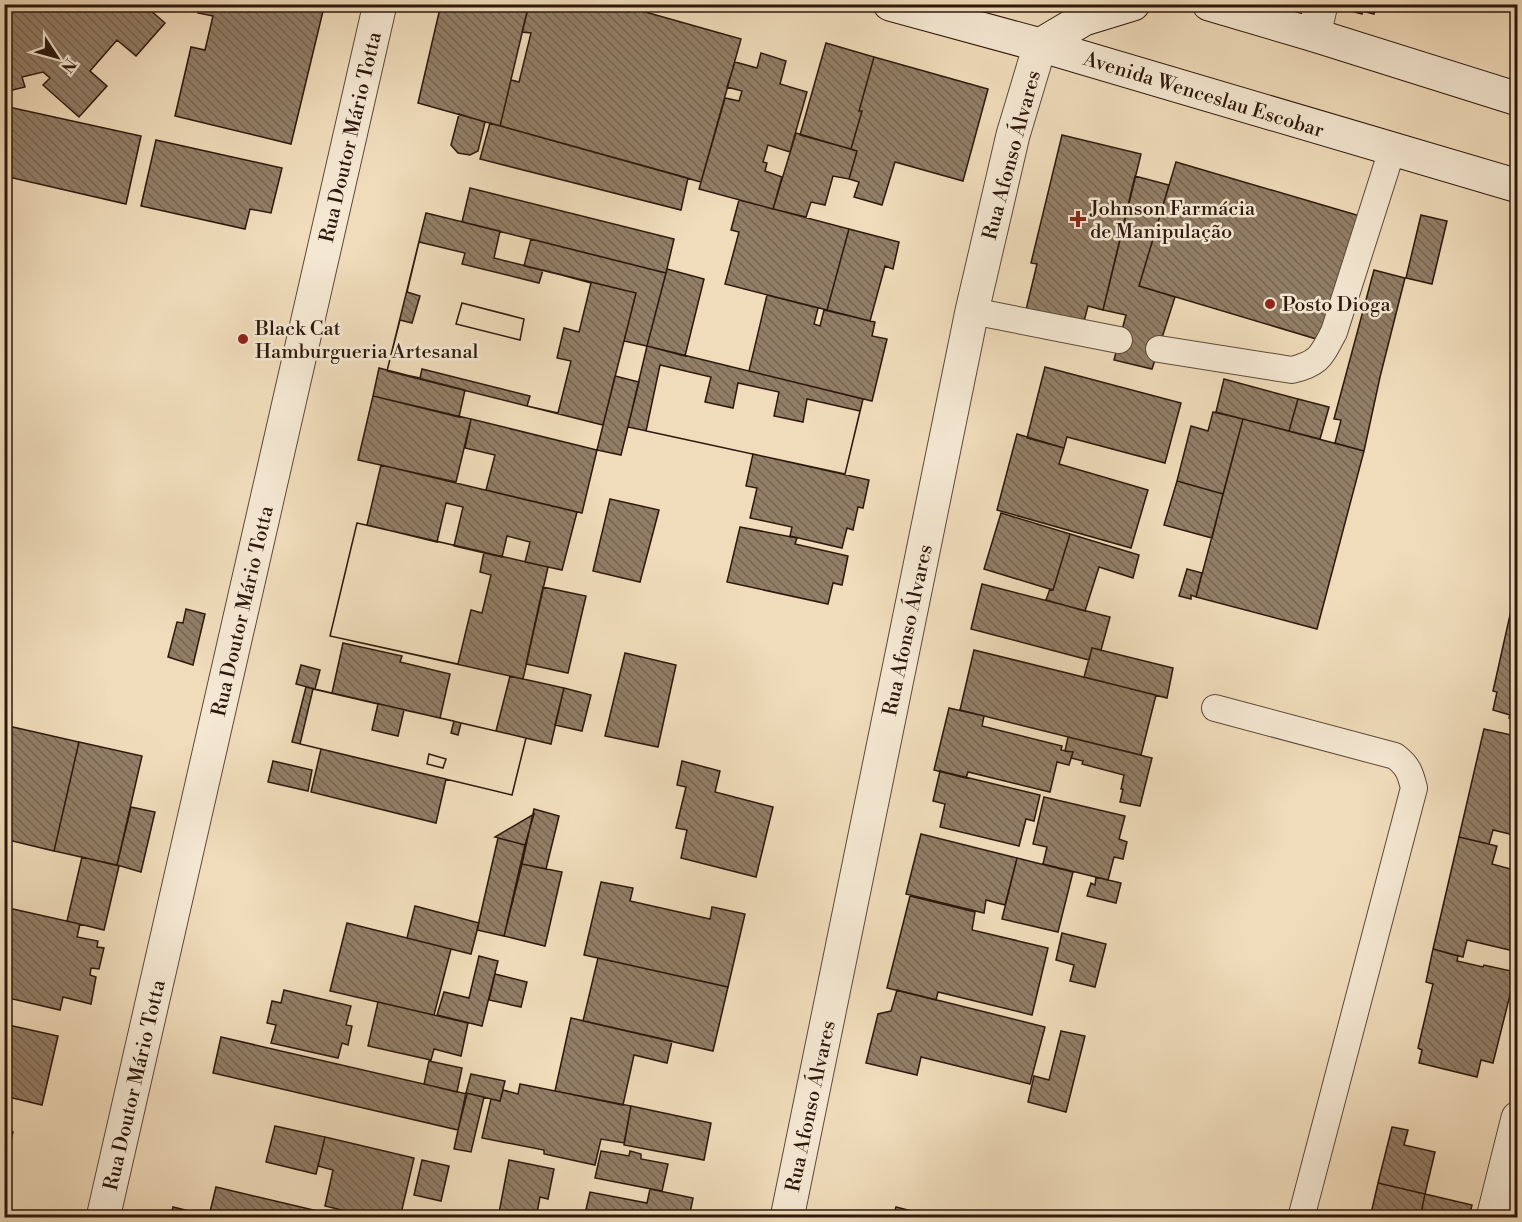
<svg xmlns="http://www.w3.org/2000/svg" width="1522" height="1222" font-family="'Libre Bodoni',serif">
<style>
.building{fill:url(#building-back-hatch);stroke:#2d180c;stroke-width:1.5;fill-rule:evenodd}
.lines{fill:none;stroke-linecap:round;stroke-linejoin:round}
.service-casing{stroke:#5e4938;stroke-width:28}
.minor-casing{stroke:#5e4938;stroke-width:35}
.tertiary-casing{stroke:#5e4938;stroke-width:35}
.secondary-casing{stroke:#2d180c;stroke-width:35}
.service{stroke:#f5e8d3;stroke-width:26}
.minor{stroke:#f5e8d3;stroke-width:33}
.tertiary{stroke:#f5e8d3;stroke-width:33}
.secondary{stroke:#f5e8d3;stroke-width:33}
.poi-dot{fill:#8f2418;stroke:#f5e8d3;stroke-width:2}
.labels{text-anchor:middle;stroke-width:5;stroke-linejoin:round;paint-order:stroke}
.street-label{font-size:20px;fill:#2d180c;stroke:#f5e8d3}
.poi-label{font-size:20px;fill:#2d180c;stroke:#f5e8d3;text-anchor:start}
</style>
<defs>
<pattern id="building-back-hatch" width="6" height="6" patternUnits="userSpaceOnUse" patternTransform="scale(1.5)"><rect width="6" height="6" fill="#927e67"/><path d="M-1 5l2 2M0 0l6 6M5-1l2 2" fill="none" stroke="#786653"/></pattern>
</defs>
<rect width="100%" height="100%" fill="#f0dcbb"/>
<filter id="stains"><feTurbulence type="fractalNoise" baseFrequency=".00333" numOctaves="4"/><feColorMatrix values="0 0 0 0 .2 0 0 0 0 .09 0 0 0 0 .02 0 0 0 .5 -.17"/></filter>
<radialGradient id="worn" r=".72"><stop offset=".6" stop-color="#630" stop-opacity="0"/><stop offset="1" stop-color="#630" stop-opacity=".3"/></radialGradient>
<path class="building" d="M4,4H126L131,10L136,4H143L165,23L136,56L117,40L90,71L107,86L79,117L43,85L50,78L43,72L22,77L25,87L4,92Z
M200,4H316L324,7L291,144L175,116L191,47L205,50L213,16L198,13Z
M441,4H529L500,126L418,103Z
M529,4H611L610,7L629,12L631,8L741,39L701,182L500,126L511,80L519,82L531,33L522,32Z
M1325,4H1376L1374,14L1362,11V14Z
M826,43L874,57L859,111H862L851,149L800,135Z
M761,53L786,61L780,84L807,92L790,152L768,145L763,162L767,163L765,171L782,177L773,209L699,189L725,98L739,101L742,91L727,87L735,62L757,68Z
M874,57L988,89L963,181L895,162L882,205L854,197L859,182L849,179L857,151L851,149L862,111H859Z
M4,106L141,136L126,204L4,176Z
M459,114L485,122L478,151L470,155L458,153L451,145Z
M490,123L688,178L681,210L480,159Z
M796,133L857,151L849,179L833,176L825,205L811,202L806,217L773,209Z
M1062,135L1141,154L1103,310L1088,306L1082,329L1025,314L1037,264L1031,263Z
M156,140L282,168L271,213L250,209L245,229L141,206Z
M1176,162L1360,216L1323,341L1139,286Z
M1135,176L1169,185L1139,286L1175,297L1152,369L1114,360L1126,315L1103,310Z
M470,188L674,239L666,273L462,222Z
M739,200L849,229L827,310L725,284L739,232L731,230Z
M426,213L500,231L494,258L636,293L603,425L387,371ZM462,303L524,319L520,340L456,324Z
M1421,215L1447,221L1432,284L1406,278Z
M849,229L899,242L893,269L885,266L870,321L827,310Z
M531,239L666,273L647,346L624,341L636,293L524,266Z
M419,242L465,253L462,264L539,283L543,270L591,283L579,332L564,328L557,358L571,361L558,413L527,406L530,396L422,369L420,378L387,371L400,320L412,323L420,296L407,292ZM462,303L524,319L520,340L456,324Z
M667,269L704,279L685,356L647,346Z
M1374,270L1405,278L1380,377L1364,451L1335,443L1341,420L1334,419Z
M767,295L818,308L814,324L820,326L824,310L875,322L872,336L887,339L872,401L749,371Z
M647,346L863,399L845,474L628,427Z
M660,365L711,377L705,402L733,408L738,383L779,392L774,416L803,422L807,399L860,411L845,474L646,431Z
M1045,367L1181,403L1165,463L1067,437L1064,448L1027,438Z
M379,368L465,390L459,417L373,396Z
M615,376L639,382L621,455L597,450Z
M1224,379L1298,399L1289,431L1216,412Z
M373,396L471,419L456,482L358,460Z
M1298,399L1329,407L1320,439L1289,431Z
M1213,412L1243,419L1223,494L1177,481L1191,426L1208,431Z
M471,419L597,450L582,513L486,490L495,455L465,448Z
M1243,419L1364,451L1317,629L1196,597Z
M1017,434L1064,448L1059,464L1148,490L1131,548L997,510Z
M753,454L869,480L863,508L858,507L853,530L847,528L842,548L790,536L792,527L750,518L757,488L746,486Z
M381,465L577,512L562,570L525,562L530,542L507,536L502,557L454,546L463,507L446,503L437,542L367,525Z
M1177,481L1223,494L1212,538L1164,525Z
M610,499L659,510L640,582L593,571Z
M1001,513L1070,534L1053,590L984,569Z
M357,523L484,552L480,572L491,575L482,613L471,610L458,664L330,636Z
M357,523L548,567L523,679L330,636Z
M740,527L797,538L795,544L848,556L842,585L833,583L828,604L727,582Z
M1070,534L1139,555L1133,578L1099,567L1085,611L1046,600L1050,589L1053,590Z
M1187,569L1202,573L1196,597L1191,595V599L1179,596Z
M982,584L1110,617L1101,650L1092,648L1089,660L971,629Z
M543,587L586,596L568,673L526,664Z
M1514,596H1518V617L1510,615Z
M186,609L205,614L193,665L168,657L177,622L183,623Z
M1510,615L1518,617V720L1509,718L1510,715L1493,710L1497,692L1493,691Z
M343,643L402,656L400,662L450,674L440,718L332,693Z
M1092,648L1173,668L1167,698L1084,677Z
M974,650L1156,695L1141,755L960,710Z
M625,653L676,665L658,747L605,736Z
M301,665L320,670L315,689L296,684Z
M510,676L564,688L551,744L496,731Z
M306,687L526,738L512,795L292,742ZM429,754L446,759L443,768L427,764Z
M564,688L591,695L582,731L555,725Z
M313,689L378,704L372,730L398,736L404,710L454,721L451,733L458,735L461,723L526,738L512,795L300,744ZM429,754L446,759L443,768L427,764Z
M949,708L984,716L982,726L1062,746L1061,750L1073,752L1069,765L1057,762L1050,792L968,772L966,778L934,770Z
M4,725L79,742L54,851L4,839Z
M1484,729L1516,736L1511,753L1518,754V836L1493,830L1489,844L1459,837Z
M1068,737L1152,758L1140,806L1120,802L1123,789H1121L1124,775L1082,764L1083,761L1071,758L1073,752L1065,751Z
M79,742L142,756L117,865L54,851Z
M321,749L446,779L436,823L311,792Z
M273,761L312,770L308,791L268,782Z
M682,761L720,771L715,792L773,807L756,877L681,858L687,830L676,828L686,787L677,785Z
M940,771L1040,795L1034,821L1026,819L1019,846L940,827L945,804L933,801Z
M1044,797L1125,816L1119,839L1127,842L1123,859L1114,857L1108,880L1043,864L1047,847L1033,844Z
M131,807L155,812L141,872L117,865Z
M534,809L559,816L546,869L522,864Z
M534,814L525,845L495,837Z
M921,834L1017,858L1005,905L986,900L984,913L906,894Z
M1459,837L1497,846L1492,864L1518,871V952L1467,940L1463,957L1433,949Z
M498,838L525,845L504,936L477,930Z
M82,857L119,866L104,930L67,921Z
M1017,858L1073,872L1058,932L1002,919Z
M522,864L562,872L545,946L504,936Z
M1096,877L1121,883L1116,903L1087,896L1091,883L1095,885Z
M601,882L633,888L630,901L710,919L712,907L745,914L728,987L584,955Z
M910,896L975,912L972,930L1048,948L1032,1015L938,992L936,1000L887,988Z
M415,906L479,923L471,954L407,938Z
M4,907L80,924L77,937L98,941L97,947L104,948L99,969L91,968L90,975L96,977L91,1004L63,997L60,1010L4,997Z
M347,923L451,949L434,1015L330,991Z
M1062,933L1106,944L1095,987L1070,981L1074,965L1056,960Z
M1433,949L1458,956L1457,961L1483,967L1484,965L1511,971L1510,974L1515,975L1493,1063L1481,1060L1477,1077L1419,1063L1422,1050L1418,1048L1433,984L1426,982Z
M479,956L498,961L482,1026L437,1015L444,992L469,998Z
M598,958L728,987L713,1051L583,1021Z
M495,974L527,982L521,1007L489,1000Z
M284,990L351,1006L346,1025L352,1026L348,1045L342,1043L338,1058L271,1043L276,1025L267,1023L272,1001L281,1003Z
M897,990L1045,1027L1030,1084L921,1057L917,1075L866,1063L878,1014L891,1011Z
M378,1002L468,1023L461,1056L434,1049L431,1060L368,1046Z
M571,1018L672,1041L667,1063L634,1055L623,1105L555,1091Z
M4,1024L58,1036L42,1105L4,1096Z
M1061,1031L1085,1036L1066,1112L1028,1102L1034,1076L1049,1080Z
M221,1037L467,1094L458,1130L213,1073Z
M429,1061L462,1068L457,1092L424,1084Z
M471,1074L505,1081L500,1101L466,1093Z
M520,1084L631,1106L624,1143L601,1139L595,1165L544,1154V1150L482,1138L491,1099L500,1101L503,1090L518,1094Z
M466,1093L484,1097L471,1152L454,1149Z
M631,1106L711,1123L704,1160L624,1145Z
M275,1126L325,1137L316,1174L266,1162Z
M1392,1127L1408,1130L1404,1145L1435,1152L1425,1194L1378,1183Z
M4,1130L13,1132L4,1167Z
M325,1137L414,1158L400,1218H374L325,1206L333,1170L318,1166Z
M601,1151L629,1156L630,1151L641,1154V1159L668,1164L662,1191L595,1178Z
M422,1160L449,1166L441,1201L414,1195Z
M509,1160L554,1169L548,1199L540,1197L536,1218H498Z
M1378,1183L1425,1194L1420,1218H1370Z
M216,1187L339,1216L338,1218H170L173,1207L209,1216Z
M650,1189L693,1198L689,1218H584L590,1192L647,1203Z
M1425,1194L1472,1205L1469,1218H1420Z
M896,1207L939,1218H893Z"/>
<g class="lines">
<defs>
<path id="service" d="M972,311L1119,340
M1159,349L1292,370C1320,363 1321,356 1334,332L1392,150
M1215,708L1395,756C1408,766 1410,772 1414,788L1301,1218"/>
<path id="minor" d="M1314,35L1321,4
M1493,1218L1518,1118"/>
<path id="tertiary" d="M103,1218L380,4
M787,1218L972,311L1013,135L1040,45"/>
<path id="secondary" d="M890,4L1040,45L1518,186
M1209,4L1314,35L1518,99
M1040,45L1084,19L1133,4"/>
</defs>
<use href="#service" class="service-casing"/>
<use href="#minor" class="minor-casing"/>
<use href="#tertiary" class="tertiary-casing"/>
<use href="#secondary" class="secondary-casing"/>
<use href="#service" class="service"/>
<use href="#minor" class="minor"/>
<use href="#tertiary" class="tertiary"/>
<use href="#secondary" class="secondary"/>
</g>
<g class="poi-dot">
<path d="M1075 210h6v6h6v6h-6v6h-6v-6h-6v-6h6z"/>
<circle cx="1270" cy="304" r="6"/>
<circle cx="243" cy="339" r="6"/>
</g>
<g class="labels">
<g class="street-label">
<text transform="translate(1204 94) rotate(17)" y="7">Avenida Wenceslau Escobar</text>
<text transform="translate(350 137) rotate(-77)" y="7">Rua Doutor Mário Totta</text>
<text transform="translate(1011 155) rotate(-75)" y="7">Rua Afonso Álvares</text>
<text transform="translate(242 611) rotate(-77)" y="7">Rua Doutor Mário Totta</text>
<text transform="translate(907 630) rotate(-78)" y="7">Rua Afonso Álvares</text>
<text transform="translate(134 1085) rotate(-77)" y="7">Rua Doutor Mário Totta</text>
<text transform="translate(810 1106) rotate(-78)" y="7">Rua Afonso Álvares</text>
</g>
<g class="poi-label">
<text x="1090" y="215">Johnson Farmácia<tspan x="1090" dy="23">de Manipulação</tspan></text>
<text x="1282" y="311">Posto Dioga</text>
<text x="255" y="335">Black Cat<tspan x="255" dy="23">Hamburgueria Artesanal</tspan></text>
</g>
</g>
<rect width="1522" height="1222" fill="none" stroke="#f0dcbb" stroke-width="24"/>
<rect x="6" y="6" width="1510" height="1210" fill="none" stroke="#2d180c" stroke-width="3"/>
<rect x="12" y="12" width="1498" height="1198" fill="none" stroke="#2d180c" stroke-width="1.5"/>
<g transform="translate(57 57) rotate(126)" stroke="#f5e8d3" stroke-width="4.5" paint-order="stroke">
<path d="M0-4.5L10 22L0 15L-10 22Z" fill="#2d180c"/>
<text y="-9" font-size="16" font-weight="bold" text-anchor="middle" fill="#2d180c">N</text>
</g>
<rect width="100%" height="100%" filter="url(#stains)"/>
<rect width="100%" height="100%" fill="url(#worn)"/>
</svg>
